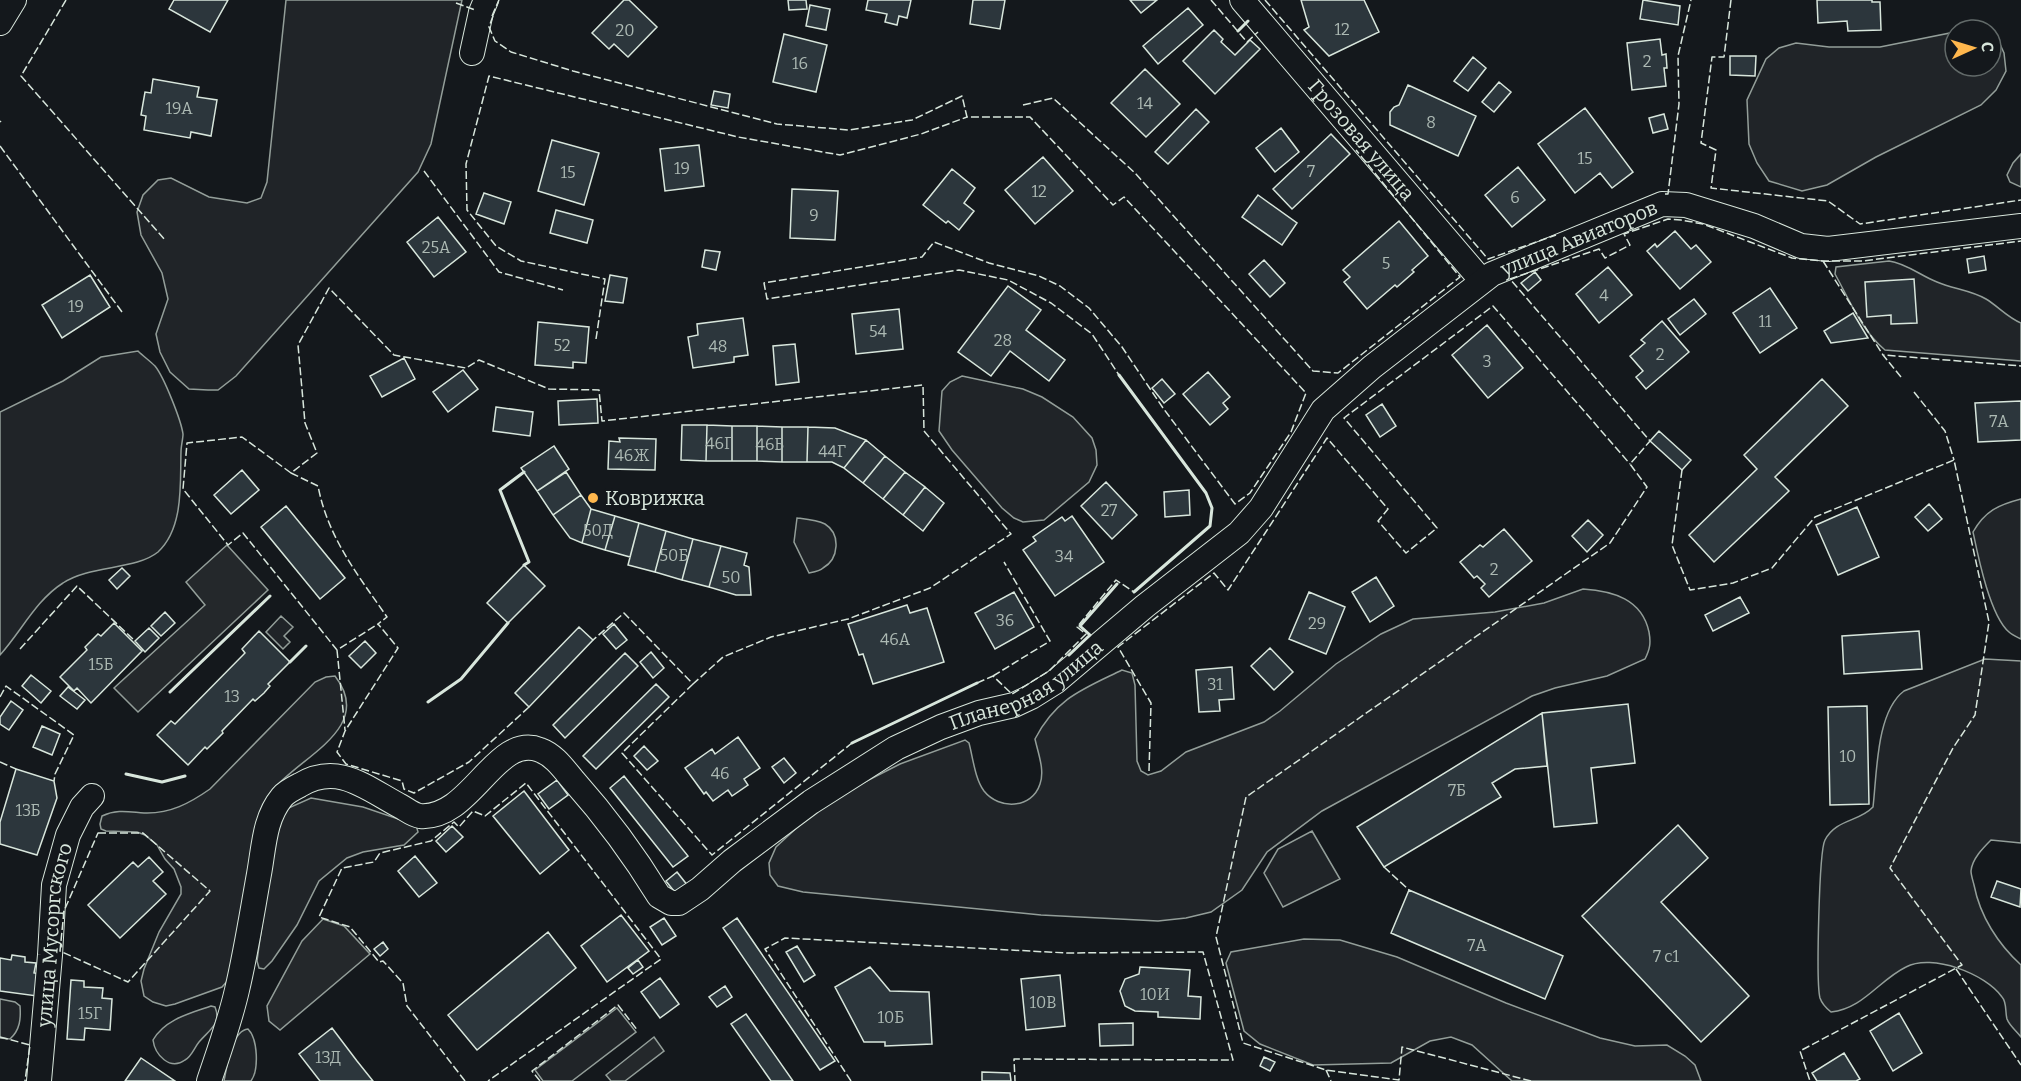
<svg xmlns="http://www.w3.org/2000/svg" width="2021" height="1081" font-family="Bitter,serif">
<style>
.green{fill:#202428;stroke:#939e99;stroke-width:1.5}
.parking{fill:#24282b;stroke:#939e99;stroke-width:1.5}
.building{fill:#2c363c;stroke:#d8e6dc;stroke-width:1.5}
.lines{fill:none;stroke-linecap:round;stroke-linejoin:round}
.minor-casing{stroke:#d8e6dc;stroke-width:26}
.minor{stroke:#14181c;stroke-width:24}
.fence{stroke:#d8e6dc;stroke-width:1.5;stroke-dasharray:8 3;stroke-linecap:butt}
.wall{stroke:#d8e6dc;stroke-width:3}
.poi-dot{fill:#ffb74d;stroke:#14181c;stroke-width:2}
.labels{text-anchor:middle;stroke-width:4.5;stroke-linejoin:round;paint-order:stroke}
.number-label{font-size:16px;fill:#adbab4}
.street-label{font-size:20px;fill:#d8e6dc;stroke:#14181c}
.poi-label{font-size:20px;fill:#d8e6dc;stroke:#14181c;text-anchor:start}
</style>
<rect width="100%" height="100%" fill="#14181c"/>
<path class="green" d="M286,0H462L431,144L418,172L236,376L218,390H208L189,389L170,372L160,352L156,334L168,299L162,273L141,235L137,212L143,195L158,180L171,178L209,197L247,203L261,198L267,182Z
M1955,32V66H1991V36L1998,40L2004,53L2006,71L1996,90L1981,105L1876,157L1827,185L1802,191L1769,181L1757,163L1749,144L1747,100L1766,59L1779,48L1796,43L1829,47H1880Z
M2021,154V187L2010,182L2007,175L2013,163Z
M1889,261C1906,263 1921,276 1937,282C1953,289 1970,290 1986,299C1999,307 2007,317 2021,323V361L1885,350C1861,330 1850,301 1835,274L1836,267Z
M138,351C143,356 150,361 155,366C164,377 181,420 183,434C183,439 181,446 181,452C180,483 184,528 158,552C136,570 90,565 63,583C36,600 21,632 0,655V412L63,381L101,357Z
M962,376L1023,389L1042,397L1073,417L1092,438L1096,450L1097,465L1089,482L1044,520L1023,522L1014,518L1002,508L952,450L939,431L942,391L950,382Z
M2021,499V639C2017,637 2012,635 2009,632C1990,616 1978,556 1973,532C1985,511 1998,505 2021,499Z
M797,518C805,519 817,520 825,524C841,534 839,559 823,568C820,571 814,572 809,573L794,542Z
M1583,589C1613,591 1642,599 1649,632C1651,643 1650,649 1645,659L1607,676L1555,688L1532,696L1322,811L1267,852L1242,890L1211,912L1186,918L1158,921L1041,915L803,892L778,886L770,875L769,863L776,847L816,810L841,794L900,764L965,740L969,743C973,758 975,779 984,791C999,810 1032,809 1040,784C1045,770 1038,753 1035,739C1056,698 1083,689 1122,670L1132,673L1135,685L1137,761L1141,771L1148,775L1161,771L1186,752L1264,722L1280,711L1336,664L1381,634L1413,619L1495,612L1544,603Z
M281,616L293,627L284,636L290,642L283,649L266,632Z
M1985,659L2021,661V843L1991,840C1983,848 1972,859 1971,871C1971,875 1973,881 1974,885C1980,916 1998,944 2021,965V1037C2017,1032 2009,1025 2007,1019C2005,1012 2007,1002 2002,997C1986,974 1932,953 1906,967C1879,980 1863,1009 1831,1012C1826,1008 1822,1004 1820,998C1816,983 1819,851 1825,840C1836,819 1859,822 1873,807C1877,774 1876,712 1904,691Z
M335,676C376,729 298,757 271,792C253,814 255,844 251,871C245,907 237,942 230,978L222,987L175,1004L166,1006L153,1002L144,996L141,981L144,969L159,932L181,894V887L174,869L165,859L157,845L145,835L137,832L106,831L101,829L100,824L102,816C117,809 129,812 144,813C170,814 190,803 210,789L315,682L326,677Z
M311,798L363,807L416,825L418,832L404,845L363,852L347,858L319,881L297,925L272,961L264,969L259,968L257,961L259,946L276,830L284,810Z
M1312,831L1340,879L1283,907L1264,873L1278,849Z
M1304,939L1340,940L1397,957L1506,1003L1600,1038L1635,1046L1667,1045L1685,1056L1695,1065L1701,1081H1512L1472,1045L1451,1037L1430,1041L1391,1063L1313,1065L1260,1044L1244,1031L1226,963L1231,952Z
M0,999L15,1002L20,1006C21,1019 20,1030 10,1039L0,1038Z
M211,1006L215,1007C222,1024 209,1030 199,1042C194,1048 192,1056 185,1060C170,1071 155,1055 153,1040C165,1019 191,1013 211,1006Z
M617,1008L636,1032L572,1081H543L535,1070Z
M248,1029C258,1039 259,1070 251,1081H224C227,1067 231,1031 248,1029Z"/>
<path class="parking" d="M227,545L268,590L138,712L114,688L205,605L186,582Z
M323,919L344,926L370,954L280,1030L269,1021L267,1006L302,941Z
M654,1037L664,1051L625,1081H611L606,1075Z"/>
<path class="building" d="M174,0H228L210,32L169,9Z
M624,0H629L657,27L628,57L614,44L609,49L592,33Z
M788,0H806L807,9L789,10Z
M868,0H911L907,18L899,16L897,25L885,22L887,14L866,10Z
M973,0H1005L1000,29L970,24Z
M1130,0H1157L1141,13Z
M1301,0H1364L1379,32L1329,56L1304,30L1309,27Z
M1643,0L1680,6L1678,25L1640,19Z
M1817,0H1872V2H1880L1881,30L1848,31L1847,21L1818,23Z
M810,5L830,9L826,30L806,26Z
M1188,8L1203,25L1158,64L1143,46Z
M1214,30L1223,39L1221,42L1235,55L1250,40L1260,49L1215,94L1183,61Z
M784,34L827,45L816,92L773,82Z
M1660,39L1662,55L1666,54L1667,68H1664L1666,86L1632,90L1627,43Z
M1730,56H1756L1755,76L1730,75Z
M1473,57L1486,68L1468,91L1454,81Z
M1145,69L1180,104L1146,137L1111,103Z
M153,79L199,87L197,97L217,100L211,136L191,132L190,138L144,130L146,116L141,115L145,92L151,93Z
M1499,82L1511,92L1494,112L1482,102Z
M1408,85L1476,116L1458,156L1390,125V112L1394,107L1399,105Z
M714,91L730,94L728,108L711,105Z
M1585,108L1633,172L1612,188L1600,173L1575,193L1538,144Z
M1196,109L1209,122L1168,164L1155,152Z
M1664,114L1668,129L1653,133L1649,118Z
M1281,128L1299,152L1275,172L1256,148Z
M1331,134L1350,154L1292,209L1273,189Z
M552,140L599,153L584,205L538,191Z
M699,145L704,186L665,191L660,149Z
M1043,157L1073,191L1035,224L1005,190Z
M1518,167L1545,200L1512,227L1485,195Z
M952,169L975,188L964,203L974,211L959,230L948,221L946,223L923,205Z
M792,189L838,191L835,240L790,238Z
M484,193L511,202L504,224L476,214Z
M1258,195L1297,223L1282,245L1242,217Z
M556,210L593,220L587,243L550,233Z
M438,217L466,252L434,277L407,242Z
M1399,221L1428,256L1412,270L1414,272L1397,287L1395,285L1367,309L1344,282L1350,277L1343,270Z
M1675,231L1691,249L1696,245L1711,262L1680,289L1647,251L1655,244L1657,247Z
M705,250L720,252L716,270L702,267Z
M1984,256L1986,270L1969,273L1967,259Z
M1264,260L1285,283L1270,297L1249,274Z
M1608,267L1632,295L1599,323L1576,294Z
M1535,272L1541,280L1528,291L1521,283Z
M90,275L110,307L62,338L42,305Z
M610,275L627,278L623,303L605,301Z
M1914,279L1917,323L1891,324V315L1867,317L1865,282Z
M1008,286L1041,310L1026,330L1065,360L1049,381L1010,351L991,376L958,352Z
M1770,288L1797,328L1760,353L1733,313Z
M1694,299L1706,314L1680,335L1668,319Z
M899,309L903,349L856,354L852,314Z
M1853,313L1868,338L1831,343L1824,331Z
M743,318L748,355L734,357V362L693,368L688,337L698,335L697,324Z
M1662,321L1689,352L1646,389L1636,377L1643,371L1630,356L1645,343L1641,340Z
M538,322L589,327L586,363L573,362V368L535,365Z
M1487,325L1523,368L1488,398L1452,355Z
M795,344L799,382L776,385L773,346Z
M404,358L415,379L382,397L370,376Z
M463,370L478,389L448,412L433,392Z
M1208,372L1230,397L1223,403L1228,409L1210,425L1183,394Z
M1162,379L1175,394L1164,403L1152,388Z
M1822,379L1848,406L1775,477L1789,491L1714,562L1689,535L1757,469L1744,455Z
M597,399L598,423L559,425L558,401Z
M2021,401V440L1978,442L1975,403Z
M1382,404L1396,426L1380,437L1366,415Z
M496,407L533,412L530,436L493,431Z
M682,425H707L706,461L681,460Z
M707,425L732,426V461H706Z
M732,426H757V461H732Z
M757,426L782,427V462L757,461Z
M782,427H808L807,462H782Z
M808,427L835,428L866,440L844,468L832,462H807Z
M1659,431L1691,460L1682,470L1650,441Z
M619,438L656,439L655,470L608,469L609,441L620,442Z
M866,440L885,456L863,483L844,468Z
M554,446L569,469L537,491L521,468Z
M885,456L905,472L883,499L863,483Z
M242,470L259,490L231,514L214,495Z
M566,472L581,495L553,515L537,491Z
M905,472L925,487L903,515L883,499Z
M1106,482L1137,515L1112,539L1081,506Z
M925,487L944,503L923,531L903,515Z
M1189,490L1190,515L1165,517L1164,492Z
M581,495L591,509L582,543L570,538L553,515Z
M1929,504L1942,519L1928,531L1915,517Z
M286,506L345,578L320,599L261,527Z
M1857,507L1879,557L1838,575L1816,525Z
M591,509L615,516L605,550L582,543Z
M615,516L639,523L630,557L605,550Z
M1072,516L1104,562L1055,596L1023,550L1036,541L1033,537L1062,517L1065,521Z
M1588,520L1603,535L1587,552L1572,536Z
M639,523L666,531L655,572L628,565Z
M1504,529L1532,561L1489,597L1481,588L1485,584L1477,576L1474,578L1460,562L1480,545L1483,547Z
M666,531L693,539L682,580L655,572Z
M693,539L721,546L709,587L682,580Z
M721,546L747,553L744,565L749,567L751,595H736L709,587Z
M524,565L545,586L508,623L487,603Z
M122,568L130,576L117,589L109,580Z
M1376,577L1394,606L1370,622L1352,592Z
M1014,592L1034,627L995,649L975,613Z
M1309,592L1345,607L1326,654L1289,639Z
M1740,597L1749,613L1713,631L1705,615Z
M907,605L910,613L927,608L944,662L873,684L863,654L859,655L848,624Z
M165,612L175,623L161,636L151,626Z
M114,623L142,651L91,703L77,688L74,691L60,677L87,650L85,647L98,634L101,636Z
M614,624L627,640L616,649L603,634Z
M579,627L593,640L529,707L515,693Z
M149,628L159,638L145,652L135,641Z
M259,631L290,662L268,684L270,686L264,693L255,701L253,699L222,731L223,733L207,749L205,747L188,765L157,735L171,721L175,724L245,653L242,649Z
M1919,631L1922,669L1844,674L1842,636Z
M365,641L376,653L361,668L349,656Z
M1270,648L1293,672L1274,690L1251,666Z
M651,652L664,668L653,678L640,662Z
M625,653L638,666L565,738L553,725Z
M1232,667L1234,699L1219,700L1220,711L1199,712L1196,670Z
M31,675L51,691L41,703L22,686Z
M656,684L669,697L596,769L583,756Z
M68,687L85,700L77,709L60,696Z
M11,701L23,710L9,730L0,724V717Z
M1628,704L1635,763L1591,768L1597,823L1554,827L1542,713Z
M1867,706L1869,804L1830,805L1828,707Z
M1542,713L1547,766L1515,769L1492,783L1501,797L1384,867L1357,827Z
M42,726L60,734L52,755L33,747Z
M738,737L760,768L744,779L748,785L732,796L728,790L713,801L706,792L704,794L685,768L712,749L715,754Z
M644,746L658,761L647,770L634,756Z
M784,758L796,773L784,783L772,767Z
M16,769L54,781L57,798L37,855L0,844V822Z
M624,776L688,856L673,867L610,788Z
M557,780L568,795L549,809L538,794Z
M524,791L569,850L540,874L493,816Z
M1678,825L1708,858L1661,902L1749,996L1701,1042L1582,916Z
M452,826L463,837L446,852L436,841Z
M415,856L437,883L419,897L398,871Z
M149,857L163,872L153,881L166,894L120,938L88,905L133,862L138,867Z
M677,872L688,886L677,895L666,881Z
M1997,881L2021,889L2020,907L1991,897Z
M1409,890L1563,956L1545,999L1391,933Z
M621,915L649,951L607,982L581,946Z
M664,918L676,936L662,945L650,927Z
M737,918L835,1061L820,1070L723,928Z
M548,932L576,968L477,1050L448,1015Z
M383,942L388,949L380,956L374,949Z
M797,946L815,975L804,982L786,952Z
M12,955L25,957V962L36,963L34,973L40,974L37,996L0,991V958L11,960Z
M638,960L643,967L633,974L628,968Z
M870,967L890,991L929,992L932,1044L885,1046V1042H864L835,987Z
M1140,967L1190,970L1188,996L1201,997L1200,1019L1158,1017V1012L1135,1011L1125,1006L1120,991L1125,979L1139,974Z
M1060,975L1065,1026L1026,1030L1021,979Z
M660,978L679,1004L660,1018L641,992Z
M71,980L84,981V987L103,988L102,998L112,999L110,1030L85,1028L84,1040L67,1039Z
M725,986L732,997L717,1007L709,997Z
M1899,1013L1922,1053L1893,1071L1870,1031Z
M746,1014L793,1081H771L731,1024Z
M1133,1023V1045L1100,1046L1099,1024Z
M332,1028L357,1061L373,1081H320L299,1054Z
M1844,1053L1860,1079L1856,1081H1817L1812,1073Z
M1264,1057L1275,1062L1270,1071L1260,1066Z
M141,1058L175,1081H125Z
M982,1072L1010,1073L1011,1081H982Z"/>
<g class="lines">
<defs>
<g id="minor">
<path id="s1" d="M1242,0L1482,281"/>
<path d="M0,23L14,0"/>
<path d="M472,53L481,12L486,0"/>
<path id="s2" d="M39,1081L50,955L54,885L68,835L82,807L92,796"/>
<path id="s3" d="M209,1081C219,1051 230,1021 237,990C246,952 252,913 259,874C264,847 264,819 282,797C286,792 294,788 300,785C338,762 366,788 400,806C406,809 413,815 420,816C471,820 496,732 540,750C554,755 563,768 573,780C605,816 634,855 659,896L671,903H679L700,889L732,861L811,802L896,748L941,727L979,713L1014,705L1031,697L1055,682L1145,606L1239,533L1261,508L1323,410L1372,367L1492,274L1662,204L1686,205L1754,226L1801,246L1828,249L2021,226"/>
</g>
</defs>
<use href="#minor" class="minor-casing"/>
<use href="#minor" class="minor"/>
<path class="fence" d="M66,0L21,76L165,240
M1211,0L1247,42L1258,32
M1265,0L1488,259L1556,235
M1731,0L1724,57H1712L1701,143L1716,150L1711,188L1828,201L1860,224L2021,200
M456,3L475,10
M492,16L499,0
M493,16L489,27L495,41L511,52L573,71L777,124L849,130L912,120L962,96L967,117H1030L1113,205L1124,197L1306,393L1291,432L1250,493L1235,504L1163,408L1122,347L1089,308L1060,286L1039,276L989,263L934,242L922,257L764,283L767,299L959,270L1008,280L1051,303L1092,334L1119,375
M1023,105L1053,98L1135,173L1313,371L1338,373L1460,277L1356,150
M0,122L1,121
M0,146L122,312
M424,171L499,272L563,290
M1665,194H1668L1679,104L1678,56L1691,0
M1823,261L1883,355
M596,339L605,279L521,261L496,246L467,210L466,164L489,76L738,137L840,155L921,134L967,117
M1901,377L1883,355L2021,366
M1914,392L1945,431L1954,460
M1682,470L1672,545L1690,590L1733,583L1772,568L1815,517L1954,460L1989,622L1975,715L1953,748L1890,868L1962,965L1800,1051L1810,1081
M291,473L242,437L187,443L183,489L228,545L243,533L337,650L378,624
M20,649L77,586L135,641
M337,650L345,730
M993,676L1050,641L1004,562
M977,683L993,676L1012,694L1049,671L1086,634L1077,627L1116,580L1134,592
M693,684L622,753L712,855L852,743
M0,697L6,686L74,735L55,774L54,781
M529,707L469,762L414,793L404,789L402,781L346,764L337,752L345,731L398,648L378,624L387,617C358,575 328,538 318,486L291,473L317,453L305,423L298,345L329,288L394,355L466,368L479,360L549,389L599,390L602,421L923,385L924,431L1011,534L930,588L848,619L771,637L723,657L693,684L624,613L593,640
M0,762L16,769
M1149,771L1151,703L1118,647L1214,573L1228,590L1327,438L1388,509L1378,521L1406,553L1437,528L1344,418L1493,306L1630,464
M98,833H143L210,891L128,982L60,951L64,911Z
M1384,867L1409,890
M1956,969L2021,1065
M0,1037L30,1045L25,1081
M1326,1070L1331,1081
M465,1081L407,1006L403,983L383,961L379,962L350,927L319,917L342,868L374,862L380,853L431,841L454,822L459,827L473,811L485,816L526,783L661,959L488,1081
M540,1081L532,1071L618,1005L638,1031
M851,1081L765,949L785,938L1067,953L1203,952L1233,1060L1014,1059L1015,1081
M1531,1081L1402,1047L1399,1080L1326,1070L1243,1043L1216,937L1246,797L1610,543L1647,487L1630,464L1650,441L1510,279L1599,249L1605,258L1630,245L1624,234L1668,219L1681,220L1703,224L1792,258L1823,261H1863L2021,241"/>
<path class="wall" d="M1238,31L1248,21
M1119,375L1206,493L1212,508L1210,526L1134,592
M524,472L500,490L529,562L524,565
M1069,655L1090,635L1080,626L1117,584
M290,662L306,646
M170,692L270,596
M428,702L461,679L508,623
M852,743L977,683
M126,774L162,782L185,776"/>
</g>
<circle class="poi-dot" cx="593" cy="498" r="6"/>
<g class="labels">
<g class="number-label">
<text x="1342" y="35">12</text>
<text x="625" y="36">20</text>
<text x="1647" y="67">2</text>
<text x="800" y="69">16</text>
<text x="1145" y="109">14</text>
<text x="179" y="114">19А</text>
<text x="1431" y="128">8</text>
<text x="1585" y="164">15</text>
<text x="682" y="174">19</text>
<text x="1311" y="177">7</text>
<text x="568" y="178">15</text>
<text x="1039" y="197">12</text>
<text x="1515" y="203">6</text>
<text x="814" y="221">9</text>
<text x="436" y="253">25А</text>
<text x="1386" y="269">5</text>
<text x="1604" y="301">4</text>
<text x="76" y="312">19</text>
<text x="1765" y="327">11</text>
<text x="878" y="337">54</text>
<text x="1003" y="346">28</text>
<text x="562" y="351">52</text>
<text x="718" y="352">48</text>
<text x="1660" y="360">2</text>
<text x="1487" y="367">3</text>
<text x="1999" y="427">7А</text>
<text x="719" y="449">46Г</text>
<text x="770" y="450">46Б</text>
<text x="832" y="457">44Г</text>
<text x="632" y="461">46Ж</text>
<text x="1109" y="516">27</text>
<text x="598" y="536">50Д</text>
<text x="674" y="561">50Б</text>
<text x="1064" y="562">34</text>
<text x="1494" y="575">2</text>
<text x="731" y="583">50</text>
<text x="1005" y="626">36</text>
<text x="1317" y="629">29</text>
<text x="895" y="645">46А</text>
<text x="101" y="670">15Б</text>
<text x="1215" y="690">31</text>
<text x="232" y="702">13</text>
<text x="1848" y="762">10</text>
<text x="720" y="779">46</text>
<text x="1457" y="796">7Б</text>
<text x="28" y="816">13Б</text>
<text x="1477" y="951">7А</text>
<text x="1666" y="962">7 с1</text>
<text x="1155" y="1000">10И</text>
<text x="1043" y="1008">10В</text>
<text x="90" y="1019">15Г</text>
<text x="891" y="1023">10Б</text>
<text x="328" y="1063">13Д</text>
</g>
<g class="street-label">
<text dy="7" stroke="none"><textPath href="#s1" startOffset="184">Грозовая улица</textPath></text>
<text dy="7" stroke="none"><textPath href="#s3" startOffset="1941">улица Авиаторов</textPath></text>
<text dy="7" stroke="none"><textPath href="#s3" startOffset="1216">Планерная улица</textPath></text>
<text dy="7" stroke="none"><textPath href="#s2" startOffset="147">улица Мусоргского</textPath></text>
</g>
<g class="poi-label">
<text x="605" y="505">Коврижка</text>
</g>
</g>
<g transform="translate(1973 48) rotate(86)"><circle r="28" fill="#14181c" stroke="#626a69" stroke-width="1.5"/>
<path d="M0-4.5L10 22L0 15L-10 22Z" fill="#ffb74d"/>
<text y="-9" font-size="16" font-weight="bold" text-anchor="middle" fill="#d8e6dc">С</text>
</g>
</svg>
